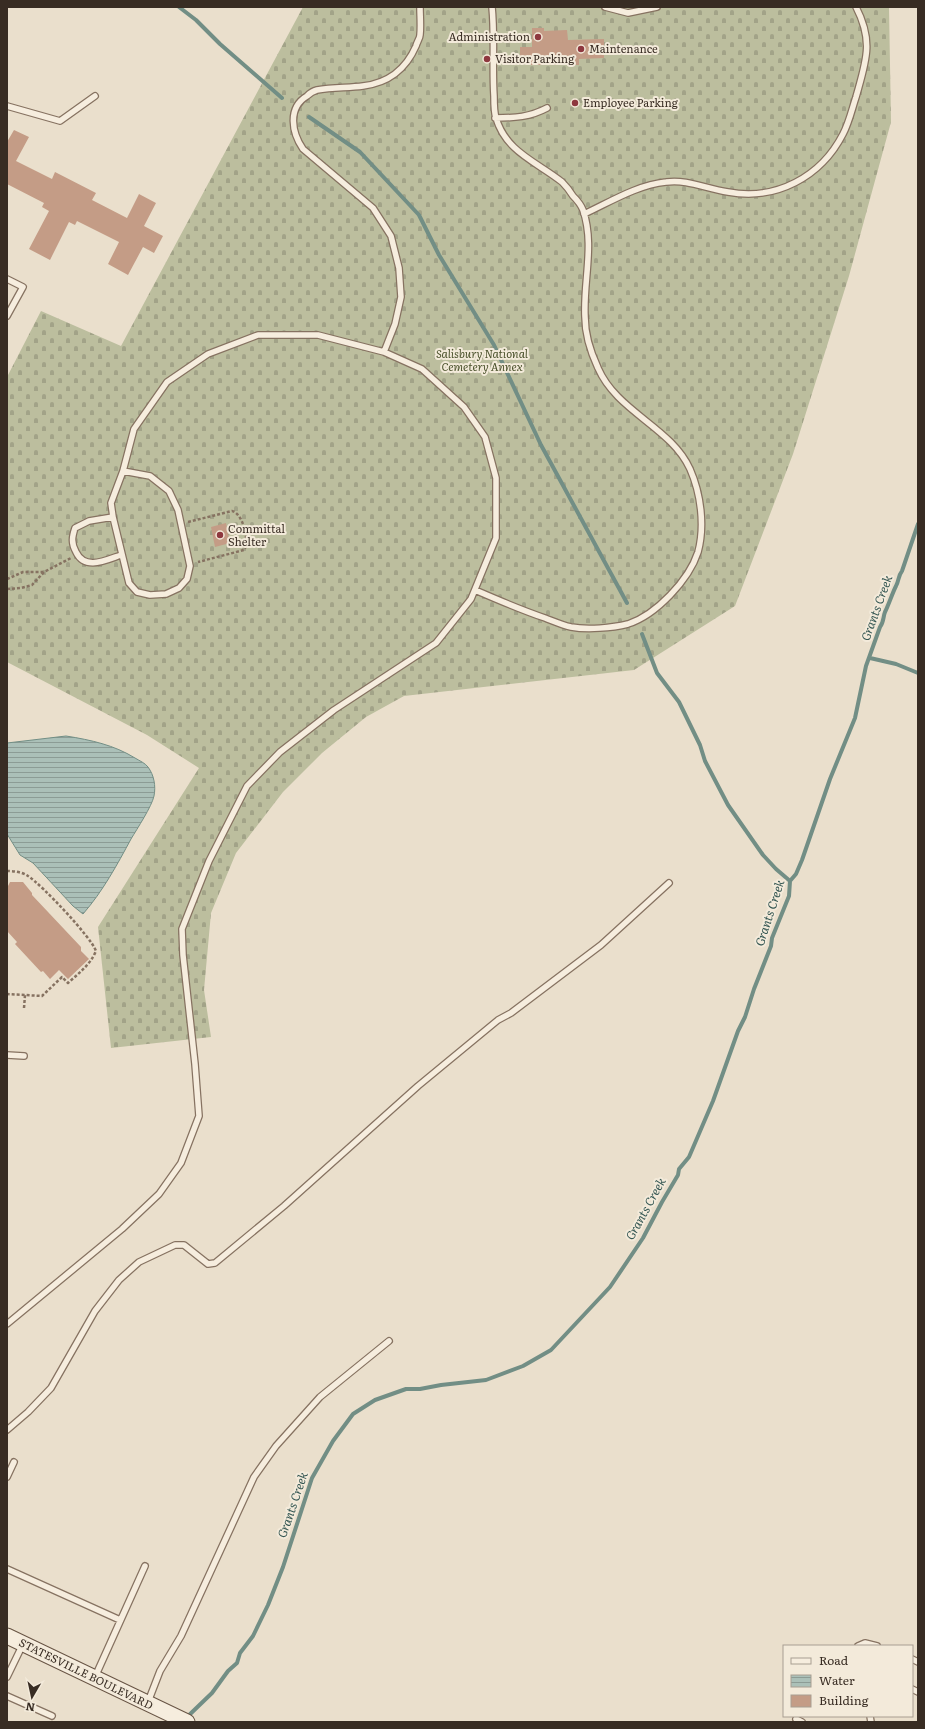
<svg xmlns="http://www.w3.org/2000/svg" width="925" height="1729" font-family="Literata,serif">
<style>
.cemetery{fill:url(#cemetery-stones)}
.water{fill:url(#water-rules);stroke:#728e85}
.lines{fill:none;stroke-linecap:round;stroke-linejoin:round}
.stream{stroke:#728e85;stroke-width:4}
.building{fill:#c49c86}
.lane-casing{stroke:#867261;stroke-width:8}
.secondary-casing{stroke:#685444;stroke-width:17}
.path{stroke:#867261;stroke-width:2.5;stroke-dasharray:3 2;stroke-linecap:butt}
.lane{stroke:#f6edde;stroke-width:5.5}
.secondary{stroke:#f6edde;stroke-width:15}
.poi-dot{fill:#8e383f;stroke:#f3eada;stroke-width:1.5}
.labels{text-anchor:middle;stroke-width:4;stroke-linejoin:round;paint-order:stroke}
.poi-label{font-size:11px;fill:#382c23;stroke:#f3eada;text-anchor:start}
.park-label{font-size:11px;font-style:italic;fill:#4b522c;stroke:#f3eada}
.street-label{font-size:11px;fill:#382c23;stroke:#f3eada}
.water-label{font-size:12px;font-style:italic;fill:#345652;stroke:#f3eada}
</style>
<defs>
<pattern id="cemetery-stones" width="16" height="16" patternUnits="userSpaceOnUse"><rect width="16" height="16" fill="#bcbe9e"/><path d="M2 7V4a2 2 0 0 1 4 0v3zM10 15v-3a2 2 0 0 1 4 0v3z" fill="#a2a388"/></pattern>
<pattern id="water-rules" width="6" height="5" patternUnits="userSpaceOnUse"><rect width="6" height="5" fill="#abc0b8"/><path d="M0 2.5h6" fill="none" stroke="#8c9c95"/></pattern>
</defs>
<rect width="100%" height="100%" fill="#eadfcc"/>
<path class="cemetery" d="M303,7H889L891,122L849,276L793,454L735,606L634,670L404,696L366,717L322,753L283,792L236,853L211,913L204,990L211,1037L111,1048L98,927L199,768L147,735L7,662V377L41,311L121,346Z"/>
<path class="water" d="M66,736C91,740 114,745 135,758C140,761 145,763 148,767C154,775 156,786 154,796C152,806 137,829 131,839C117,865 103,891 83,914L73,906L33,863L20,855L7,834V743Z"/>
<g class="lines">
<path class="stream" d="M179,7L196,20L220,44L282,98
M309,117L360,152L419,215L439,255L494,345L541,445L627,603
M642,634L657,673L679,702L700,745L705,761L728,805L763,855L776,869L790,881
M870,658L896,664L918,673
M186,1718L212,1693L228,1671L237,1663L240,1653L253,1636L268,1605L283,1567L312,1478L333,1441L353,1414L375,1400L406,1389H420L441,1385L486,1380L523,1366L551,1350L610,1287L643,1238L662,1202L678,1175L679,1169L689,1157L713,1101L738,1031L745,1017L754,989L771,946L772,938L789,896L790,881L796,874L802,860L830,779L855,718L866,666L880,627C884,622 883,617 885,612C889,604 892,594 896,586C899,581 898,576 902,571L918,524"/>
</g>
<path class="building" d="M532,28H544V31L567,30L568,40L604,39V58L579,59V65H531V60H521L522,57H520V47H532Z
M14,130L29,137L16,161L52,179L55,172L96,193L92,200L127,218L139,194L156,203L144,226L163,236L154,253L143,247L128,275L108,264L119,242L77,221L75,225L69,222L50,260L29,249L49,211L42,207L44,203L7,184V142Z
M226,523L230,543L215,547L211,527Z
M10,882H23L32,893V895L81,947V951L89,959L68,979L59,970L50,979L43,971L41,972L15,944L17,942L7,931V888Z"/>
<g class="lines">
<defs>
<path id="lane" d="M605,7L628,13L657,7
M7,106L60,121L95,96
M495,118C515,118 530,117 547,108
M584,214C610,202 637,185 666,182C688,179 706,189 728,192C776,201 821,177 843,134C849,123 852,109 856,97C866,61 874,42 856,7
M7,279L23,287L7,316
M384,352L395,324L401,297L399,268L391,236L373,208L303,149C292,133 287,108 307,96C310,93 313,91 317,90C333,87 348,88 363,86C388,83 406,69 416,46C417,42 420,38 420,35C421,26 420,16 420,7
M113,517L89,521L75,528C72,537 71,543 76,552C85,571 106,560 121,555
M475,590C498,600 521,610 545,618C553,621 562,625 571,627C587,630 612,628 628,624C656,615 689,580 698,552C705,526 701,494 690,469C671,427 617,412 598,368C591,353 585,333 585,317C583,281 595,245 583,210C581,205 577,200 573,196C570,191 566,186 562,182C537,162 506,152 496,118C494,112 494,103 494,96C492,66 495,37 492,7
M7,1055L24,1056
M7,1324L122,1229L159,1194L181,1163L199,1116L195,1064L183,955L182,929L209,861L247,786L280,752L334,710L436,643L471,599L496,538V478L485,437L464,407L422,369L384,352L318,335H258L208,354L167,382L134,429L123,471L111,503L113,517L129,583L137,592L150,595L166,594L179,588L187,579L190,566L178,510L169,491L150,476L123,471
M7,1430L28,1412L51,1388L95,1311L119,1280L139,1262L175,1245H184L208,1264L215,1263L284,1206L418,1086L498,1020L511,1013L601,945L669,883
M7,1477L14,1462
M7,1569L120,1620
M858,1646L865,1643L877,1646
M912,1659L918,1662
M7,1677L23,1644
M95,1677L145,1566
M912,1689L918,1692
M7,1696L52,1716
M148,1702L160,1671L181,1636L254,1477L276,1446L320,1397L389,1341
M870,1716L871,1722
M796,1719L802,1722"/>
<path id="secondary" d="M7,1636L187,1722"/>
</defs>
<use href="#lane" class="lane-casing"/>
<use href="#secondary" class="secondary-casing"/>
<path class="path" d="M188,522L232,511C243,513 250,542 244,550L198,562
M7,579L23,572H44
M7,589L21,588L32,585L44,572L71,558
M7,871C13,871 23,872 28,876C42,885 91,937 96,951C90,965 79,973 68,983L62,977L42,996L7,994
M24,1008L25,995"/>
<use href="#lane" class="lane"/>
<use href="#secondary" class="secondary"/>
</g>
<g class="poi-dot">
<circle cx="538" cy="37" r="4"/>
<circle cx="581" cy="49" r="4"/>
<circle cx="487" cy="59" r="4"/>
<circle cx="575" cy="103" r="4"/>
<circle cx="220" cy="535" r="4"/>
</g>
<g class="labels">
<g class="poi-label">
<text x="530" y="41" text-anchor="end">Administration</text>
<text x="589" y="53">Maintenance</text>
<text x="495" y="63">Visitor Parking</text>
<text x="583" y="107">Employee Parking</text>
<text x="228" y="533">Committal<tspan x="228" dy="13">Shelter</tspan></text>
</g>
<g class="park-label">
<text x="482" y="358">Salisbury National<tspan x="482" dy="13">Cemetery Annex</tspan></text>
</g>
<g class="street-label">
<text transform="translate(86 1674) rotate(26)" y="4">STATESVILLE BOULEVARD</text>
</g>
<g class="water-label">
<text transform="translate(877 608) rotate(-70)" y="4">Grants Creek</text>
<text transform="translate(770 913) rotate(-72)" y="4">Grants Creek</text>
<text transform="translate(646 1209) rotate(-61)" y="4">Grants Creek</text>
<text transform="translate(293 1505) rotate(-71)" y="4">Grants Creek</text>
</g>
</g>
<rect width="925" height="1729" fill="none" stroke="#382c23" stroke-width="16"/>
<rect x="783" y="1645" width="130" height="72" fill="#f3eada" stroke="#a89e91"/>
<rect x="791" y="1658" width="20" height="6" fill="#f6edde" stroke="#a89e91"/>
<text x="819" y="1665" font-size="12" fill="#382c23">Road</text>
<rect x="791" y="1675" width="20" height="12" fill="url(#water-rules)" stroke="#a89e91"/>
<text x="819" y="1685" font-size="12" fill="#382c23">Water</text>
<rect x="791" y="1695" width="20" height="12" fill="#c49c86" stroke="#a89e91"/>
<text x="819" y="1705" font-size="12" fill="#382c23">Building</text>
<g transform="translate(32 1697) rotate(189)" stroke="#f3eada" stroke-width="3" paint-order="stroke">
<path d="M0-3L7 15L0 10L-7 15Z" fill="#382c23"/>
<text y="-6" font-size="11" font-weight="bold" text-anchor="middle" fill="#382c23">N</text>
</g>
</svg>
